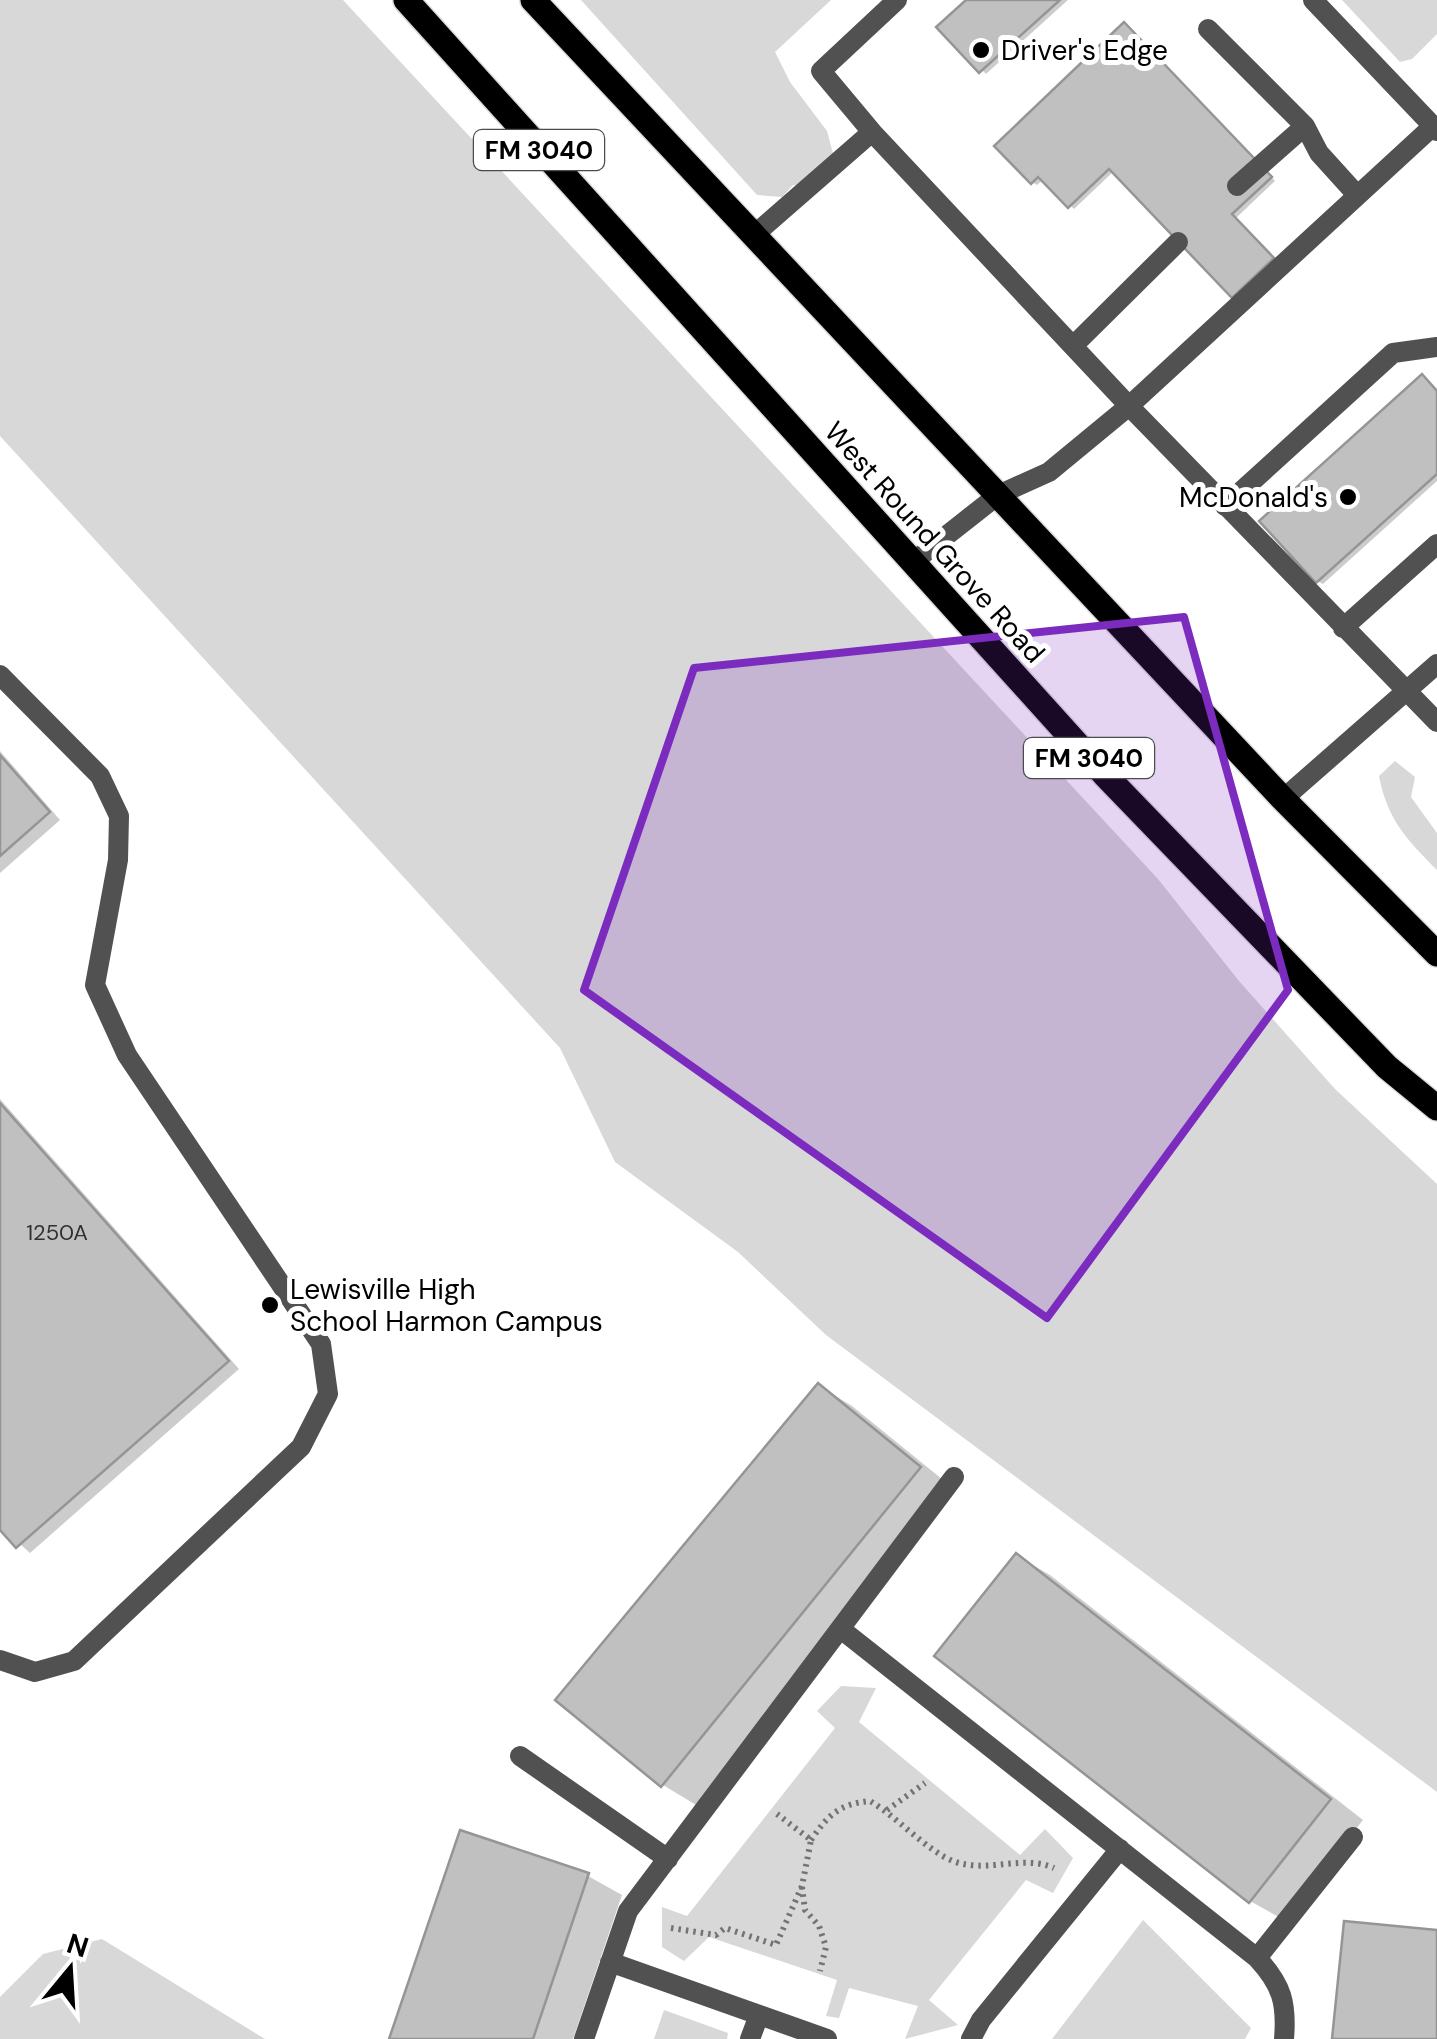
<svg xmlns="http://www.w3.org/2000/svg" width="1437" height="2039" font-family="'DM Sans',sans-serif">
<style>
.green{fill:#d8d8d8}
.shadow{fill:#0003}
.building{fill:#c0c0c0;stroke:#959595;stroke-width:2.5}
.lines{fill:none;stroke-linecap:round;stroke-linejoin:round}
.primary-casing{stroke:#dbdbdb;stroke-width:28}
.path{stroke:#737373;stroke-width:6;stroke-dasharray:2.5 5;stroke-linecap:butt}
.service{stroke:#515151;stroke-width:20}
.primary{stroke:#000;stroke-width:25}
.marked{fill:#7b2cbf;fill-opacity:0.2;stroke:#7b2cbf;stroke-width:8;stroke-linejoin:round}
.poi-dot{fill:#000;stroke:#fff;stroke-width:4}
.labels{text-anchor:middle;stroke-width:10;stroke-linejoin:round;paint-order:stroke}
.number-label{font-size:22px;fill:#303030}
.shield{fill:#fff;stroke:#4c4c4c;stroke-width:2.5}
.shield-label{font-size:25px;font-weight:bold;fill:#000}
.poi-label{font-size:28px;fill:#000;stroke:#fff;text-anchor:start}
.street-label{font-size:28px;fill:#000;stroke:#fff}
</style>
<rect width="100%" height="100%" fill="#fff"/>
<path class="green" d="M0,0H343L1158,879L1239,981L1335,1089L1437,1184V1792L826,1335L738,1252L615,1162L560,1048L0,436Z
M581,0H831L775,52L790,82L827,131L834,157L804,186L793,185L782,197L757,195Z
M1342,0H1437V34L1412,59L1400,62Z
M1395,761L1415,777L1411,797L1437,833V870C1407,840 1387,819 1379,776Z
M841,1686L876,1688L859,1722L1020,1855L1045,1829L1073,1858L1053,1893L1026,1880L929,2000L958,2025L905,2039L918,2006L849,1988L839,2018L826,2016L837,1980L709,1937L684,1961L662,1947V1907L687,1916L835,1728L817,1711Z
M1143,1920L1251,2028L1245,2039H1052Z
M102,1939L265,2039H0V1997L43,1954Z
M664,2010L728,2033L727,2039H654Z"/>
<path class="shadow" d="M969,0H1068L986,74L940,27Z
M1130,28L1275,181L1236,218L1277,262L1239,299L1114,171L1074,209L1044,179L1037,185L1032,182Z
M1422,377L1437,391V481L1323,584L1317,581Z
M0,751L60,820L0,873Z
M0,1099L239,1369L30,1553L0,1526Z
M819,1386L852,1406L953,1488L696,1805L663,1785L559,1700Z
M1017,1556L1050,1575L1363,1820L1284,1920L1250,1901Z
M462,1833L588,1876L622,1895L573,2039H392Z"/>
<path class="building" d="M966,0H1060L979,73L936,27Z
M1124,22L1272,177L1232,214L1274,258L1232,298L1109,169L1068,208L1038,177L1031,184L994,146Z
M1422,374L1437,391V474L1316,583L1259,521Z
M0,755L50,812L0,856Z
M0,1103L229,1361L16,1548L0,1530Z
M818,1383L921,1467L661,1787L555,1700Z
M1016,1553L1331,1799L1249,1903L934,1656Z
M460,1830L589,1873L533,2039H389Z
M1344,1921L1437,1930V2039H1332Z"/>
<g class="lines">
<defs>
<path id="primary" d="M406,0L1104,774L1387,1067L1437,1108
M533,0L1283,799L1437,954"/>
</defs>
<use href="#primary" class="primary-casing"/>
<path class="path" d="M887,1810L925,1783
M811,1840C828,1815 839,1804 870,1801C897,1817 926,1850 953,1861C987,1874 1022,1854 1054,1868
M802,1887L805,1910L819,1926L826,1947L820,1971
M671,1928L716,1935L725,1928L776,1945L802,1886L811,1840L777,1814"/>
<path class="service" d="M1313,0L1433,126
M1208,29L1305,126L1319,153L1357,195
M872,132L1129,406L1437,722
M1237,186L1305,126
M754,235L872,132L821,71L897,0
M1075,344L1178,242
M1225,506L1393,353L1437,347
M913,562L998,495L1049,472L1129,406L1433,126L1437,131
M1343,628L1437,544
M0,675L100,776L119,816L118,860L95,985L127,1055L321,1344L328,1394L301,1447L74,1661L35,1672L0,1660
M1283,799L1437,664
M842,1630L1257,1958C1282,1985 1287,2003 1284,2039
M520,1756L668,1859
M1257,1958L1353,1837
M610,1962L827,2039
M584,2039L628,1911L954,1477
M750,2039L759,2015
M971,2039L981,2020L1120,1849"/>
<use href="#primary" class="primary"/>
</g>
<path class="marked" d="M1184,617L1288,990L1047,1318L584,990L694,668Z"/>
<g class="poi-dot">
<circle cx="981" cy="50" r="10"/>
<circle cx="1348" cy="497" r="10"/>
<circle cx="270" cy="1305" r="10"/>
</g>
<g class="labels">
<g class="number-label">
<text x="57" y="1240">1250A</text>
</g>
<g class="shield">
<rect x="474" y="130" width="130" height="40" rx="8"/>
<rect x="1024" y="738" width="130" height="40" rx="8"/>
</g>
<g class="shield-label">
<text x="539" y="159">FM 3040</text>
<text x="1089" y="767">FM 3040</text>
</g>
<g class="poi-label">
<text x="1001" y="60">Driver's Edge</text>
<text x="1328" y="507" text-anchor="end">McDonald's</text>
<text x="290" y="1299">Lewisville High<tspan x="290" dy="32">School Harmon Campus</tspan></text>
</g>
<g class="street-label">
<text transform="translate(935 542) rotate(48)" y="10">West Round Grove Road</text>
</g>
</g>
<g transform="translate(70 1969) rotate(18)" stroke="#ffffff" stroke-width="8" paint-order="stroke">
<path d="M0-8L18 38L0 25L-18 38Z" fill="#000000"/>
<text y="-15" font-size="28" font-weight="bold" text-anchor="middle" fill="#000000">N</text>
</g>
</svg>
